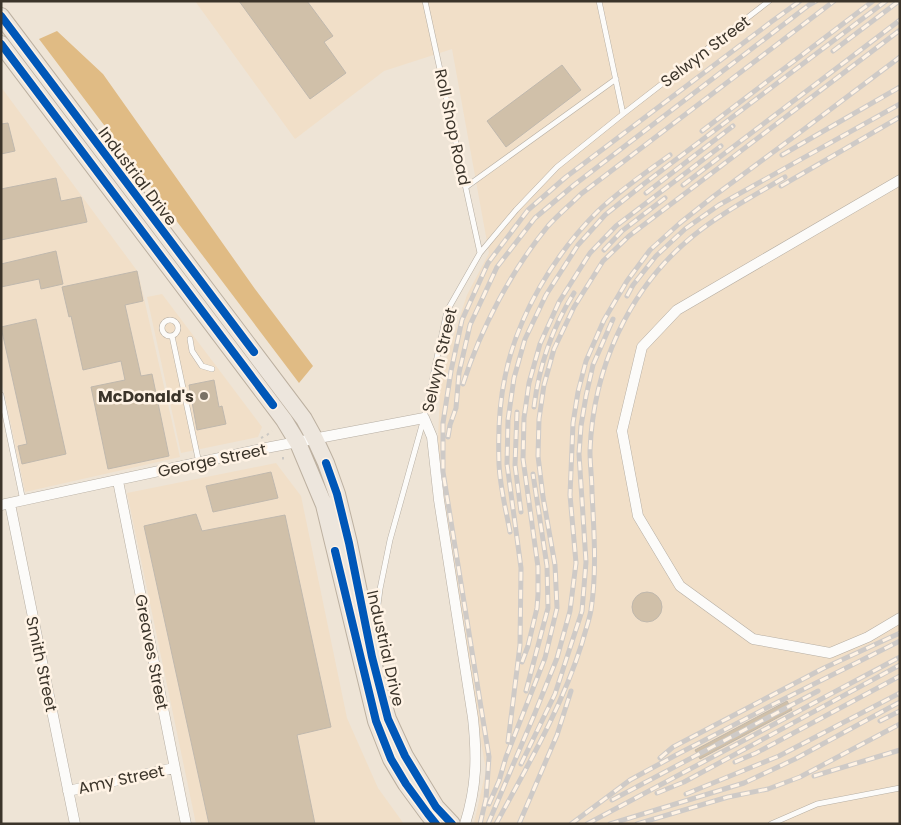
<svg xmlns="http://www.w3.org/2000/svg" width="901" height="825" font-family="Poppins,sans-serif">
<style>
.built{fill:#f1dfc8}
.forest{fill:#e0bb84}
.building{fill:#d0c0a9;stroke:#c0b8ad}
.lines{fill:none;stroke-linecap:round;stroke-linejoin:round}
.service-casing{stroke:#b6aea3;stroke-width:6}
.minor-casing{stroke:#b6aea3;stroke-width:11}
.trunk-casing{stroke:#bcb0a0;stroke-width:18}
.path{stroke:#cbc8c3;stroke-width:2;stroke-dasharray:2.5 4;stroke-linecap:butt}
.service{stroke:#fcfbf9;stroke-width:5}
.minor{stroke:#fcfbf9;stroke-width:10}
.trunk{stroke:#ede6dd;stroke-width:16}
.rail-casing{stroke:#cecac7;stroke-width:5}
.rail{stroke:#fff3e5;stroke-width:3;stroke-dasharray:9;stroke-linecap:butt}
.cycleway-casing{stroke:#fff3e5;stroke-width:11}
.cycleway{stroke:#0057b8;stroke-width:8}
.poi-dot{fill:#7a7266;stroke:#fff3e5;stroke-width:2}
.labels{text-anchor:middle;stroke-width:5;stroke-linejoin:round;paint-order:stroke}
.street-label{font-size:16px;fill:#3b342a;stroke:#fff3e5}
.poi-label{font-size:16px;font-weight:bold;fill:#3b342a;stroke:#fff3e5;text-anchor:end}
</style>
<rect width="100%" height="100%" fill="#eee4d6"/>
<path class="built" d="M195,1H900V823L476,824L474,823L486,770L457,605L437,459L441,374L467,295L489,253L452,49L384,71L295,139Z
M1,87L138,272L180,457L25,492L1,378Z
M162,294L262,427L258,437L181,453L147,297Z
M276,463L301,496L347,718L378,788L404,824H196L127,493Z"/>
<path class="forest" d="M57,31L103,74L255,289L313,366L299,383L39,39Z"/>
<path class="building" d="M239,1H307L333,36L324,42L346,73L310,99Z
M562,65L581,90L506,147L487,121Z
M8,123L15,151L1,154V124Z
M56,178L61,201L81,197L87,222L1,240V189Z
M56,251L63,284L41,289L39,279L1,287V264Z
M137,271L143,301L125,305L141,376L152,374L169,456L108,469L91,387L125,380L121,361L83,370L71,316L69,317L62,287Z
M36,319L66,454L22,464L18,446L27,444L1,327Z
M214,380L219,407L222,406L226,424L197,430L189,385Z
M271,472L278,498L213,512L206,486Z
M196,514L202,531L285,515L331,727L297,735L315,824H209L144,526Z
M632 607a15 15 0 1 1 30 0a15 15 0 1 1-30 0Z
M787,701L792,710L700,759L695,750Z"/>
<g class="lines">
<defs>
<path id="service" d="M425,1L480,253
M599,1L623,114
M466,187L616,79
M162 328a8 8 0 1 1 16 0a8 8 0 1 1-16 0Z
M172,336L199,463
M190,339L192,351L202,366L212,369
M1,395L23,501
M374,636L380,589L390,540L424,418L447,311L480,253L516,210L557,167L623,114L769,1
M771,824L817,804L900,788"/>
<path id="minor" d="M900,180L677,310L642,347L622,431L638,516L680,586L753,639L830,653L868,637L900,618
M118,481L186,824
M10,504L75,824
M1,505L271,447L424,418L432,437L439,500L473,718C477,756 477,786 465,824
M68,791L174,768"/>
<path id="trunk" d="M1,16L304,419L315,439L326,463L337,494L349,543L379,689L388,719L405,756L436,807L452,824
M1,44L284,420L298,443L324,505L376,721L391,759L406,784L428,814L436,824"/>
</defs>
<use href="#service" class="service-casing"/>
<use href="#minor" class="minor-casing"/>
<use href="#trunk" class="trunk-casing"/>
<path class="path" d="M261,438L267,435L272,431
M283,457V460"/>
<use href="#service" class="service"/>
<use href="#minor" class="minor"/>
<use href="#trunk" class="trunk"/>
<defs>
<path id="rail" d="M833,51L899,1
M702,131L873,1
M782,155L900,87
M683,185L900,20
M781,186L900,117
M646,193L733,126
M604,250L622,231L665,198
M627,296L633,285L656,256L685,229L719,205L900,104
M463,384C481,328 511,271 548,226C558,215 570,205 581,194L834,1
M534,407C539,366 552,328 574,293
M517,412L515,465L521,512
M448,437L450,425L456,408L459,373L470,325L497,267L535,218L574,185L809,5L816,1
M510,532C506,510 500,487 499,464C498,436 499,405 505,377C517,316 554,255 598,211C619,191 646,172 670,155
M522,662L528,646L537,608L538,594V567L523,459L524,418L529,383L540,344L559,302L590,253L616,226L721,146
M526,691L548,608L547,566L533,474
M880,721L900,711
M508,742L520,645L521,568L507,464L508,420L514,378L525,339L546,295L578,245L605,215L645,183L886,1
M660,758L673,747L824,668L900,633
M735,762L756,753L900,676
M521,764L555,694L582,611L586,562L579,454L581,426L586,396L593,365L613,319
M814,776L900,750
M657,793L684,782L900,665
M686,794L779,756L900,693
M612,800L818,691
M489,804L499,781L506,757L545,658L557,608L555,565L543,497L538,456L539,419L544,385L554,349L574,307L603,261L629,236L900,30
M480,824L486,799L489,757L443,472V423L451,371L462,320L488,263L528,210L566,177L771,22L800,1
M488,824L535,713L557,658L570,611L576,563L570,495L573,423L578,392L586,361L604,320L627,281L650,250L680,223L714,196L803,130L900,57
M496,824C528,765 562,707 582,643C585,632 589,621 591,610C597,571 594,532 592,493C592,479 590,465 590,451C593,369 628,289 693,236C721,213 754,196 785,177
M519,824L557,735L571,691
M571,824L630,780L676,755L776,703L900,641
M587,824L900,657
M610,824L744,783L795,759L900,702
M637,824L728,797L768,789L800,777L900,724"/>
</defs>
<use href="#rail" class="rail-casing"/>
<use href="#rail" class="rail"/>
<defs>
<path id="cycleway" d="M1,16L254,352
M1,44L273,405
M326,463L337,494L349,543L372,657L388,719L405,756L436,807L452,824
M335,551L376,721L391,759L406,784L428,814L436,824"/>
</defs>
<use href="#cycleway" class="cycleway-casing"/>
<use href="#cycleway" class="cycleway"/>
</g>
<circle class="poi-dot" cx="204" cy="396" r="5"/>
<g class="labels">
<g class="street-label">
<text transform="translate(705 51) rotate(-37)" y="6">Selwyn Street</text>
<text transform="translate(453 127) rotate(78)" y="6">Roll Shop Road</text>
<text transform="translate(138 176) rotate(53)" y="6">Industrial Drive</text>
<text transform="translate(439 360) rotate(-77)" y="6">Selwyn Street</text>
<text transform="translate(212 460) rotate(-12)" y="6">George Street</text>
<text transform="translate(386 648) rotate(77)" y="6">Industrial Drive</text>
<text transform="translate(152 652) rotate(79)" y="6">Greaves Street</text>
<text transform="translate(42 664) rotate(78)" y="6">Smith Street</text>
<text transform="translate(121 779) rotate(-12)" y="6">Amy Street</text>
</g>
<g class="poi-label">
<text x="194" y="402">McDonald's</text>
</g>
</g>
<rect width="901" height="825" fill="none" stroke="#3b342a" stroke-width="5"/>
</svg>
